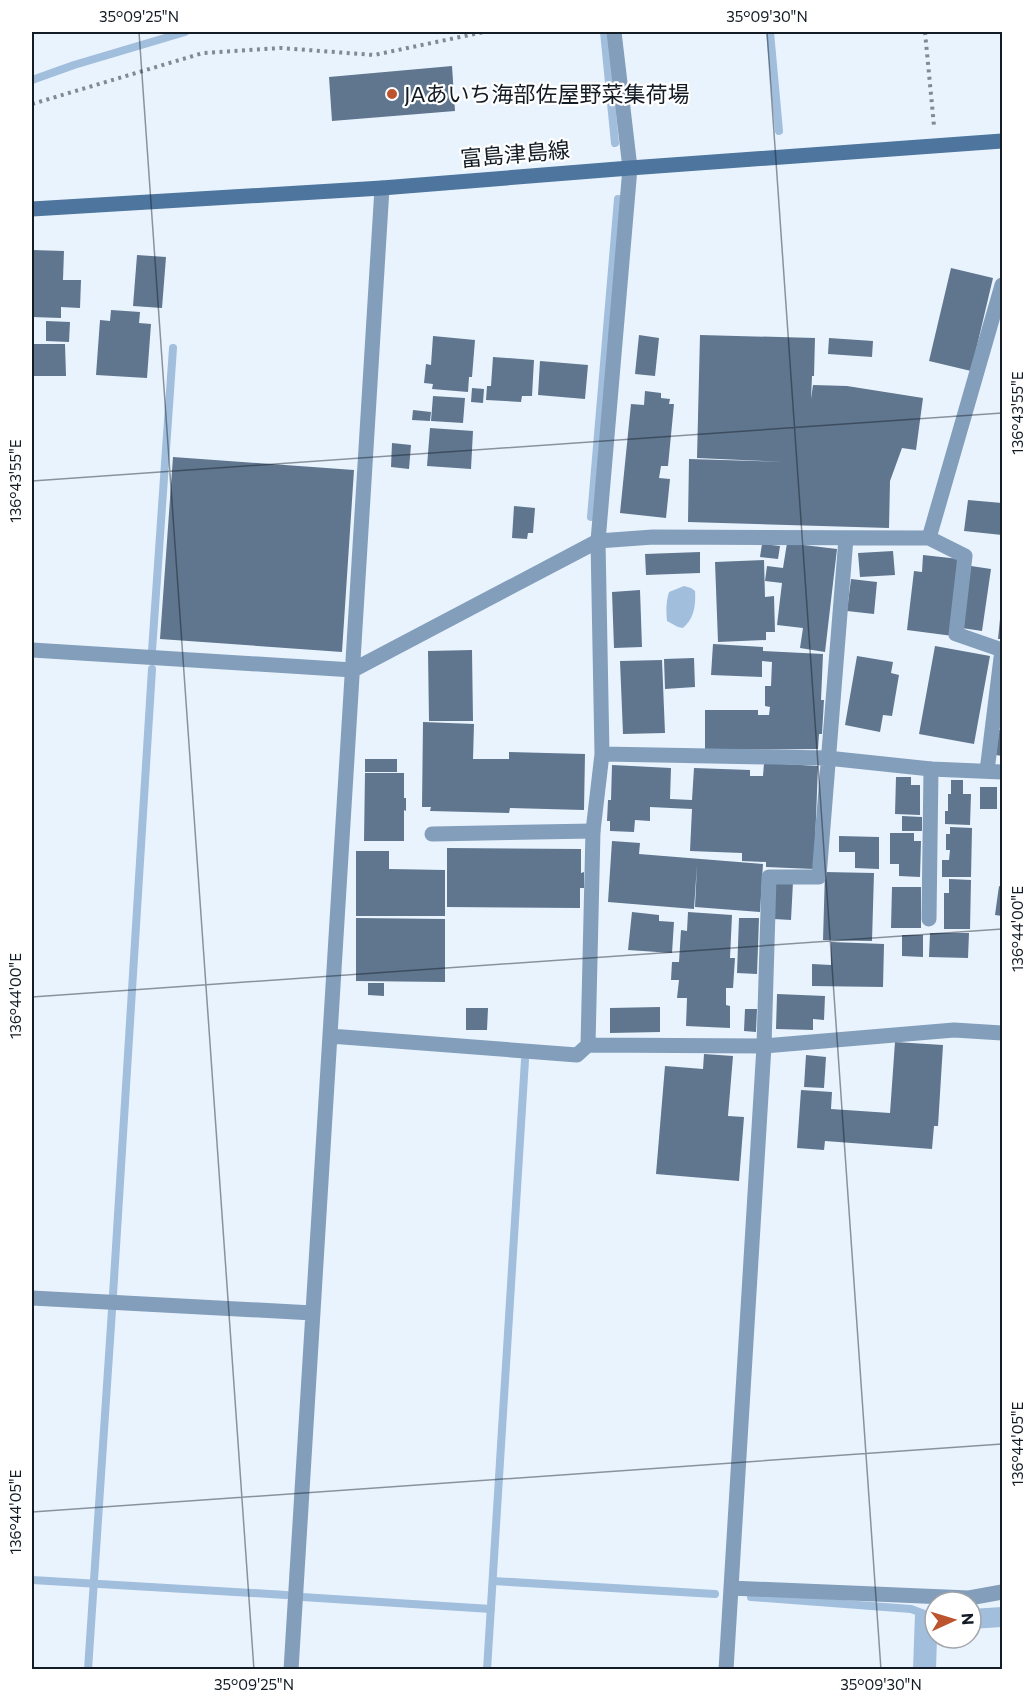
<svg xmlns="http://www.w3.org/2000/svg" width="1034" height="1701" font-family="Commissioner,'Noto Sans JP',sans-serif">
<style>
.water{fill:#a1bedd}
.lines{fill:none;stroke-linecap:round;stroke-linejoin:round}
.stream{stroke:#a1bedd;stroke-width:8}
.building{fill:#5f768e}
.path{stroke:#808a94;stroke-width:4;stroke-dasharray:3 4.5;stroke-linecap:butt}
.service{stroke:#839eba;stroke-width:15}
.minor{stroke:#839eba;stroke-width:15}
.secondary{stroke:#4d759d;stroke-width:15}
.ticks{fill:none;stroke:#131c25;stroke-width:1.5;stroke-opacity:0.45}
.poi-dot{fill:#bc542d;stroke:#fff;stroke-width:2}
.labels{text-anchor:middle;stroke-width:4.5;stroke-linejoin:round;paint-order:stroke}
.poi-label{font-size:22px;fill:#131c25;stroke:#fff;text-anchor:start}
.street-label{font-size:22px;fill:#131c25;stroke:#fff}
.neatline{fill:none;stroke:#131c25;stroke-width:2}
.ticks-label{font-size:15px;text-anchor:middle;fill:#131c25}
</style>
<rect width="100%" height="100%" fill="#e9f3fe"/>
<path class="water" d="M684,586L691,588L695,591C696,605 694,619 683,628L678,627L667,621C666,610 666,602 669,592Z
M1002,1607V1627L971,1629V1609Z
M935,1612V1638H937L936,1669H913L915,1614Z"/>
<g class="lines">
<path class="stream" d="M604,32L615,143
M770,32L779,131
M32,80L74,65L185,32
M591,517L618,199
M152,651L173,348
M113,1295L152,669
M32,1580L286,1595
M493,1581L715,1594
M302,1597L491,1609
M751,1597L911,1609L930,1616
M88,1670L112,1310
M487,1670L525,1060"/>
</g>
<path class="building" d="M452,66L455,111L332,121L329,77Z
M32,250L64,251L63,280H81L80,308L61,307V318L32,317Z
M137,255L166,257L162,308L133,306Z
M951,268L993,278L971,371L929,361Z
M111,310L140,312L139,323L151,324L147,378L96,375L100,320L110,321Z
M46,321L70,322L69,342L46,341Z
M639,335L659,338L655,376L635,374Z
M700,335L815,338L814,376H812L811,399L813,385L847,386L923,398L916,450L902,448L890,481L889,528L688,522L689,459L785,462L697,458Z
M433,336L475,340L472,377H469L468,392L432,389L433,384L424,383L426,364L431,365Z
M829,338L873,341L872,357L828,354Z
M32,344H65L66,376H32Z
M493,357L534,360L532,396H522L521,402L486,400L487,386H491Z
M540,361L588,365L585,399L538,395Z
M472,388L484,389L483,403L471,402Z
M645,391L661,393V398L670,399L669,404H674L668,466H661L659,478L670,479L666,518L620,513L631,404L644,405Z
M433,396L465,398L463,423L431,421Z
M413,410L431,412L430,421L412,420Z
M430,428L473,431L471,469L427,466Z
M392,443L411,445L409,469L391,467Z
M173,457L354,470L342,652L160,639Z
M968,500L1002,503V535L964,531Z
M514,506L535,508L533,533H528L527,539L512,538Z
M787,543L837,549L825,652L800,648L803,628L777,625L782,583L765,581L767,566L783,568Z
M762,544L780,546L778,559L760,557Z
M893,551L895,575L860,577L858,553Z
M700,552V573L646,575L645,554Z
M923,555L959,559L953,636L907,630L914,571L922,572Z
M764,560L765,597L774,596L775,632H766V640L718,642L715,562Z
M971,566L991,569L982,631L962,628Z
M851,579L877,582L874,614L847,611Z
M640,590L642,647L614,648L612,592Z
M1001,609H1002V639H998Z
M713,644L763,647V651L823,654L821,700H824L822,734H819L818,749L705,750V710H758V715H769L770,707L765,706V686H771L772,662L762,661V677L711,675Z
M935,646L990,656L974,744L919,734Z
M472,650L473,721H429L428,651Z
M857,656L893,662L891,673L899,675L892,716L883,715L880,732L845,725Z
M694,658L695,687L665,689L664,659Z
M662,660L665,733L623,734L620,661Z
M423,722L474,724L473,759H509V752L585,754L584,810L510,808L509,813L430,811L431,807H422Z
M999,730H1002V756L996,755Z
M365,759H397V772H365Z
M764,763L818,766L814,869L766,867V862L742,861V853L690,851L692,809L650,807V821L635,820L634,832L610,831V821H607L608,800H611L612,765L671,768L670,799L692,800L694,768L750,770V776H763Z
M365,773H404V798H406V811L404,810V841H364Z
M896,777H911V785H920V815L895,814Z
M951,780H963V794H971L970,825L945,824V811H948V794H951Z
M980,787H997V809H980Z
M902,816L922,817V831H902Z
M950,827L972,828L971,877H942V860H949L950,850H946V834H950Z
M890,833H914V841H921L920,877L899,876V864H890Z
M839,836L879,837V869L855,868V852H839Z
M612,841L640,843L639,854L763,864L760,912L695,907L697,865L694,909L608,902Z
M447,848L581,849V873L584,872V888H580V908L447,907Z
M356,851H389V869L445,870V916H356Z
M825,872L874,873L872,941L823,940Z
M949,879L971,880L970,929H944V893H949Z
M775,881L793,882L791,920L774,919Z
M999,886L1002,887V916L995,915Z
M892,887H921V928H891Z
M632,912L659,915V921L674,922L672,953L628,950Z
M688,912L732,915L730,958H735L733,988H726V1005L730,1006V1028L686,1026L687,998H677L679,980H671L672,962H679L681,930L687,931Z
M356,918L445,919V982L356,981Z
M739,918H759L757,974L737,973Z
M930,933H969L968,958L929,957Z
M902,935H923V957L902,956Z
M831,942L884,944L883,987L812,986V964L831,965Z
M368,983H384V996L368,995Z
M777,994L825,996L824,1020L813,1019V1030L776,1029Z
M660,1007V1032L610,1033V1008Z
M466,1008H488L487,1030H466Z
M745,1009H757L756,1032L744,1031Z
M895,1042L943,1045L938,1126H934L932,1149L825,1141L824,1150L797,1148L801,1090L832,1092L831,1109L890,1113Z
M704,1054L733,1056L728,1116L744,1117L739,1181L656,1174L665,1066L703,1069Z
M806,1055L826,1057L824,1088L804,1087Z"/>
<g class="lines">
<path class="path" d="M925,32L934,126
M32,104L203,53L281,48L374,55L484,32"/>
<path class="service" d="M432,834L593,831
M929,919L931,769"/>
<path class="minor" d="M614,32L630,168L598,541L602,754L593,831L588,1045L764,1046L954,1030L1002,1033
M929,538L965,556L956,634L1002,650L987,771
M32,650L353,670L598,541L653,537L929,538L1002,285
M602,754L827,758L931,769L1002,772
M330,1036L577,1055L588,1045
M32,1298L313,1313
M731,1588L969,1598L1002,1592
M291,1670L382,188
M726,1670L764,1046L769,877H819L846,538"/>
<path class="secondary" d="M32,209L382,188L630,168L1002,141"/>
</g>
<path class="ticks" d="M139,32L254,1670M767,32L881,1670M32,481L1002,413M32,997L1002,929M32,1512L1002,1444"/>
<circle class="poi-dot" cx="392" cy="94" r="6"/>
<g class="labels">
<g class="poi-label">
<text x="404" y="102">JAあいち海部佐屋野菜集荷場</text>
</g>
<g class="street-label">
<text transform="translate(515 154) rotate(-5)" y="8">富島津島線</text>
</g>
</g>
<rect width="1034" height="1701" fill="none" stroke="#ffffff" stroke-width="66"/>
<g transform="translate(953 1620) rotate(86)"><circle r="28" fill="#ffffff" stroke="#a1a4a8" stroke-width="1.5"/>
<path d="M0-4.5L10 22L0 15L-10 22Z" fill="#bc542d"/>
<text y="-9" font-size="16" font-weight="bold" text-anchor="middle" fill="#131c25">N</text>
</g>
<rect x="33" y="33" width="968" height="1635" class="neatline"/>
<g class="ticks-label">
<text x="139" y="22">35°09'25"N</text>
<text x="767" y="22">35°09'30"N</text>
<text transform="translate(1018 413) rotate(-90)" y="5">136°43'55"E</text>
<text transform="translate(16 481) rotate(-90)" y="5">136°43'55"E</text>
<text transform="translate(1018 929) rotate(-90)" y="5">136°44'00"E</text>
<text transform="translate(16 996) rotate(-90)" y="5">136°44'00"E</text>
<text transform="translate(1018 1444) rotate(-90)" y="5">136°44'05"E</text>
<text transform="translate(16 1512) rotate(-90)" y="5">136°44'05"E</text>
<text x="254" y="1690">35°09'25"N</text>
<text x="881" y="1690">35°09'30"N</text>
</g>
</svg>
